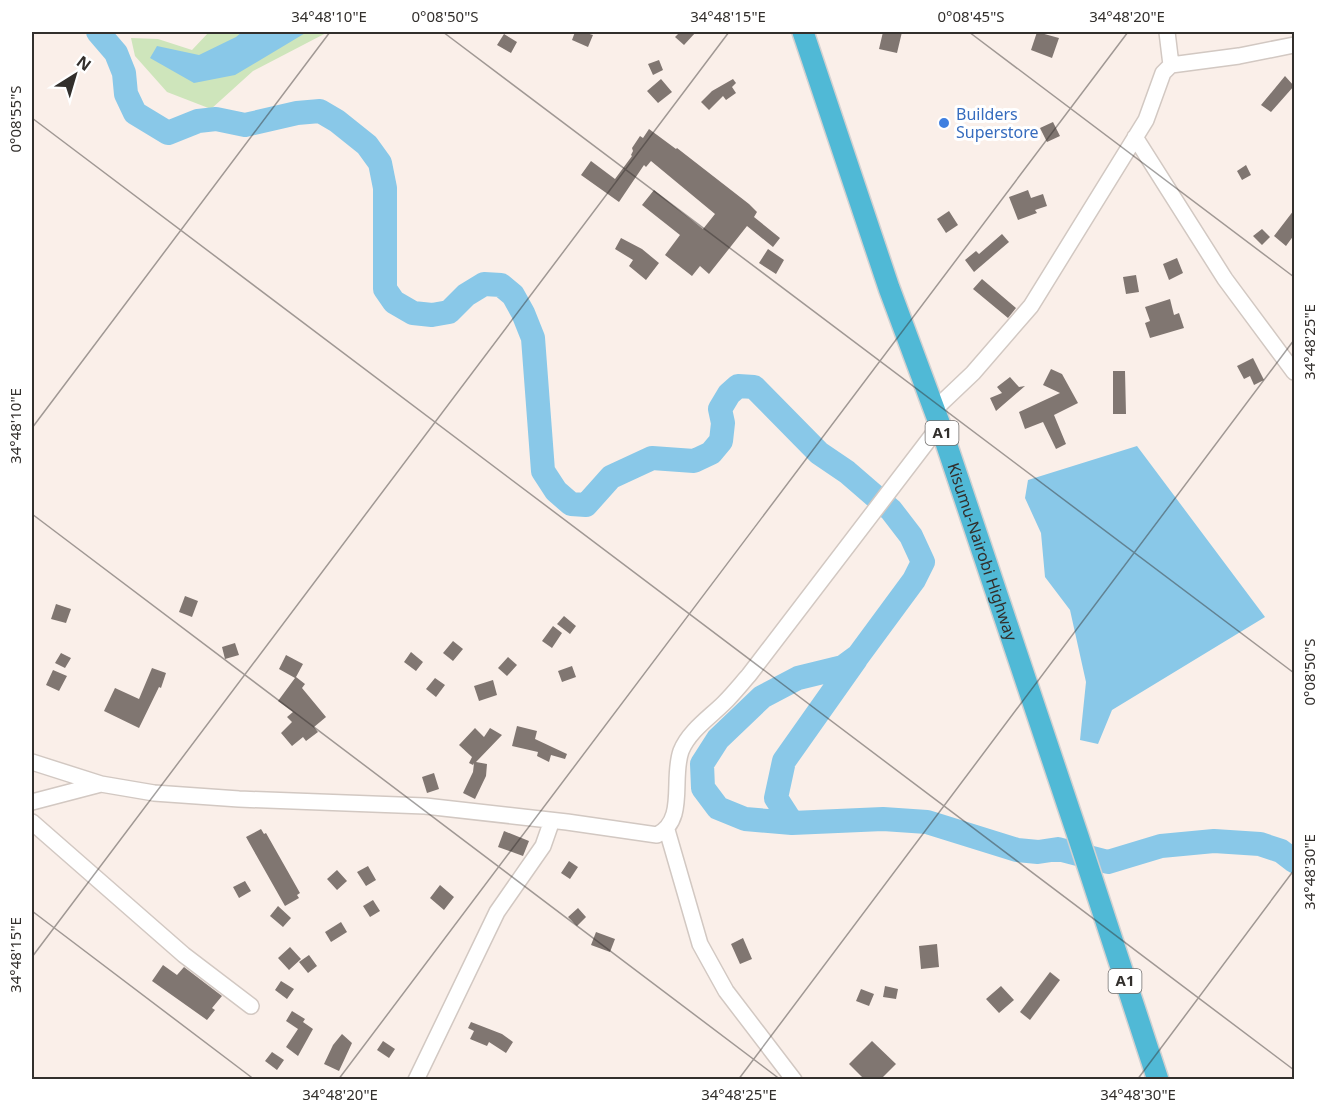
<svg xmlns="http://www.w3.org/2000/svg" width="1326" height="1111" font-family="'Noto Sans',sans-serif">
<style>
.green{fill:#cee5bb}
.water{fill:#89c8e8}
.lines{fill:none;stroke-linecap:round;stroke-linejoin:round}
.river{stroke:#89c8e8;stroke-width:24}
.building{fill:#807671}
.minor-casing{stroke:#d2c8c2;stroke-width:18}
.highway-casing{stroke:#d2d1d1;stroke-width:24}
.minor{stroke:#fff;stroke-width:15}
.highway{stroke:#50b9d6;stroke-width:21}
.ticks{fill:none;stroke:#322f2c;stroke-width:1.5;stroke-opacity:0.45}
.shop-dot{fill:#3f7fe0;stroke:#fff;stroke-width:2}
.labels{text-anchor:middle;stroke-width:6;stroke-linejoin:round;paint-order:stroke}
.shield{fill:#fff;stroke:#706d6b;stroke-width:1.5}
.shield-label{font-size:15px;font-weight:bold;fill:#322f2c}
.shop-label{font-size:16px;fill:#366cbe;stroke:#fff;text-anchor:start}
.street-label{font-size:16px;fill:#322f2c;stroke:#fff}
.neatline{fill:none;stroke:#322f2c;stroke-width:2}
.ticks-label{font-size:15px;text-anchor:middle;fill:#322f2c}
</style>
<rect width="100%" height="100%" fill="#faefe9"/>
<path class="green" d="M209,32H328L253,71L211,109L167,92L135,56L131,38L158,39L192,50Z"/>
<path class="water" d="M242,32H307L235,75L194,83L150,58L157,46L199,55L236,37Z
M1137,446L1265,617L1112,710L1098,744L1080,740L1086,682L1070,610L1045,577L1041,533L1025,498L1028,480Z"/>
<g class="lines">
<path class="river" d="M98,32L116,53L124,73L126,94L135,113L168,133L198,121L216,119L245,125L297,113L320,111L337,121L367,145L380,163L385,188V289L394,302L413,313L432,315L449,312L466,295L484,284L501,285L513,295L523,313L533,338L543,471L556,491L571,504L586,505L611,477L652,458L694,461L711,453L721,441L723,423L720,409L729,394L738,386L754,387L819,453L847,472L891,510L911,536L923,562L914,580L858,656L843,667L798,678L762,697L718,739L702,764L703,788L718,808L745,819L792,823L883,819L927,822L1017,850L1038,852L1058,849L1108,862L1161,846L1214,841L1260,844L1281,851L1294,861
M792,823L776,798L784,761L856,659"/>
</g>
<path class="building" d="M575,32H583L593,35L588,47L572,40Z
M680,32H696L684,45L675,37Z
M883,32H902L897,53L879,49Z
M1037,32L1059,38L1052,58L1031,50Z
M504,34L517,42L511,53L497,45Z
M659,60L663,70L653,75L648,64Z
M1285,76L1294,86L1271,112L1261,105Z
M661,79L672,92L658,103L647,91Z
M733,79L736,83L732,87L736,93L726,100L723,96L709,110L701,102L712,91Z
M1053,122L1060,136L1047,142L1040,128Z
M649,129L676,149L677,148L749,204L757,212L754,217L780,238L773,247L747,226L709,274L700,266L692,276L665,255L680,235L642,205L654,190L703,229L715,214L651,161L646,167L644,165L619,202L581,175L591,161L615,179L632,156L631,155L633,151L632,148L640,136L643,138Z
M1246,165L1251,175L1242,180L1237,171Z
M1028,190L1031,198L1043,194L1047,206L1035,210L1037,213L1018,220L1009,197Z
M1294,210V235L1286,246L1274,236Z
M949,211L958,225L946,233L937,219Z
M1262,229L1270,237L1262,245L1253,236Z
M1002,234L1009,242L974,272L965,260L976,251L979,254Z
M621,238L642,249L659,263L646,280L629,266L633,260L615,249Z
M768,249L784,260L776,274L759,263Z
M1177,258L1183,273L1169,280L1163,264Z
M1136,275L1139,292L1126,294L1123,277Z
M982,279L1016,308L1008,318L973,289Z
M1170,299L1174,315L1179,313L1184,328L1150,338L1145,323L1150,321L1145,307Z
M1253,358L1264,380L1254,385L1250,376L1244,379L1237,366Z
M1051,369L1062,374L1078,403L1054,415L1066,444L1056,449L1043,422L1025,429L1019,412L1060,393L1043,385Z
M1113,371H1125L1126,414H1113Z
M1010,377L1019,387L1025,386L996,411L990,398L1002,393L997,387Z
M185,596L198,601L192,617L179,612Z
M56,604L71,609L66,623L51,619Z
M564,616L576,626L570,634L557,624Z
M553,626L562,633L552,648L542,641Z
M453,641L463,649L453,661L443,653Z
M235,643L239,655L225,659L222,647Z
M411,652L423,662L416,671L404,662Z
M61,653L71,658L65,668L55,663Z
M286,655L303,664L296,677L305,684L302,688L326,717L314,727L318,732L306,741L303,737L292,746L281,733L292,722L287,717L293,712L278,701L295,678L279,669Z
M508,657L517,665L507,676L498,668Z
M572,666L576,677L562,682L558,671Z
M152,668L166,673L161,688L159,687L139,728L104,711L115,688L139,699Z
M53,670L67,676L59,691L46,685Z
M435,678L445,685L436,697L426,689Z
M493,680L497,695L479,701L474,686Z
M517,726L537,731L535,739L567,754L565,759L551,755L549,762L537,756L538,752L512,746Z
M475,728L484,737L490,728L502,735L476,762L487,764L486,776L475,799L463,793L473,772L474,763L473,765L469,763L472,757L459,745Z
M434,773L439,789L427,793L422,777Z
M261,829L264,834L266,833L300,893L297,895L299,898L285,906L246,837Z
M504,831L529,841L523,856L498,847Z
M569,861L578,867L570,879L561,873Z
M368,866L376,880L366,886L357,872Z
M337,870L347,881L337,890L327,879Z
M245,881L251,891L239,898L233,887Z
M440,885L454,897L444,910L430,898Z
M373,900L380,911L370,917L363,906Z
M278,906L291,918L283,927L270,916Z
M578,908L586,917L577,926L568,917Z
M341,922L347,932L331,942L325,932Z
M596,932L615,939L610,952L591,945Z
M743,938L752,959L740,964L731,944Z
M937,944L939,967L921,969L919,946Z
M290,947L301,959L289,970L278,958Z
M309,955L317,966L308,973L299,962Z
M163,965L177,975L184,967L222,996L212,1008L215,1010L207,1020L152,981Z
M1050,972L1060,980L1030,1020L1020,1012Z
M281,981L294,989L287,999L275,990Z
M885,986L898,989L896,999L883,997Z
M1001,986L1014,1000L999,1013L986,999Z
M861,989L874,994L869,1006L856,1001Z
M292,1011L305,1019L303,1022L313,1029L298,1056L286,1047L298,1029L286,1021Z
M471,1022L502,1034L513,1042L506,1053L489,1042L487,1046L470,1039L474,1031L468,1028Z
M342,1034L352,1043L339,1071L324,1064L333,1045Z
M383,1041L395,1049L389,1058L377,1050Z
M872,1041L896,1064L880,1080H865L849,1064Z
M272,1052L284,1060L277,1070L265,1061Z"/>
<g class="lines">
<defs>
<path id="minor" d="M1171,65L1239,56L1294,45
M1135,137L1225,279L1294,372
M934,410L973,373L1031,306L1146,120L1163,73L1171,65L1167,32
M32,762L101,784
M32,802L101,784L154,793L239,799L425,806L567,822L657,835C687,820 671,779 681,751C689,731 710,717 724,703C733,694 741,684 749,675L940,425
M32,822L184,955L251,1006
M667,830L700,944L726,991L794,1080
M416,1080L497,912L543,846L550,826"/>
<g id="highway">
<path id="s1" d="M803,32L889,288L940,425L1078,836L1158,1080"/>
</g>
</defs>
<use href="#minor" class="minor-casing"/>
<use href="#highway" class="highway-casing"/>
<use href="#minor" class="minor"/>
<use href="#highway" class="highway"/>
</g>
<path class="ticks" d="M443,32L1294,673M969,32L1294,277M32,118L1294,1070M32,428L330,32M32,514L781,1080M32,911L255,1080M32,957L729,32M338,1080L1128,32M738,1080L1294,340M1137,1080L1294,870"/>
<circle class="shop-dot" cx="944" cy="123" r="6"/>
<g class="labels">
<g class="shield">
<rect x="925.5" y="421" width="33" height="24" rx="4.5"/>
<rect x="1108.5" y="969" width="33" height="24" rx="4.5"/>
</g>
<g class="shield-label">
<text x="942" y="438">A1</text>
<text x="1125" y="986">A1</text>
</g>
<g class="shop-label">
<text x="956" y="120">Builders<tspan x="956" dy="18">Superstore</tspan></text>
</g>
<g class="street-label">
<text dy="6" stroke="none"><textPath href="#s1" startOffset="550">Kisumu-Nairobi Highway</textPath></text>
</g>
</g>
<rect width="1326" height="1111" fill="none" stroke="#ffffff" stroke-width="66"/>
<g transform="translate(75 75) rotate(37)" stroke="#ffffff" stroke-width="4.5" paint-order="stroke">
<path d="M0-4.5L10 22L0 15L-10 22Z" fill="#322f2c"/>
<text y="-9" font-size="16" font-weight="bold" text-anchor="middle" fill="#322f2c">N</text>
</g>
<rect x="33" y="33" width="1260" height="1045" class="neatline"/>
<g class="ticks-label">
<text x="329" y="22">34°48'10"E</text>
<text x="445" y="22">0°08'50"S</text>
<text x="728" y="22">34°48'15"E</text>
<text x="971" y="22">0°08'45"S</text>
<text x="1127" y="22">34°48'20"E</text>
<text transform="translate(16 119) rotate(-90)" y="5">0°08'55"S</text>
<text transform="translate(1310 342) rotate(-90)" y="5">34°48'25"E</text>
<text transform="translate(16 426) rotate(-90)" y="5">34°48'10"E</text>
<text transform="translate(1310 672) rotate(-90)" y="5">0°08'50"S</text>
<text transform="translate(1310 872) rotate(-90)" y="5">34°48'30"E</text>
<text transform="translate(16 955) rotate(-90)" y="5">34°48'15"E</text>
<text x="340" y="1100">34°48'20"E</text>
<text x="739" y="1100">34°48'25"E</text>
<text x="1138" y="1100">34°48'30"E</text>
</g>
</svg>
